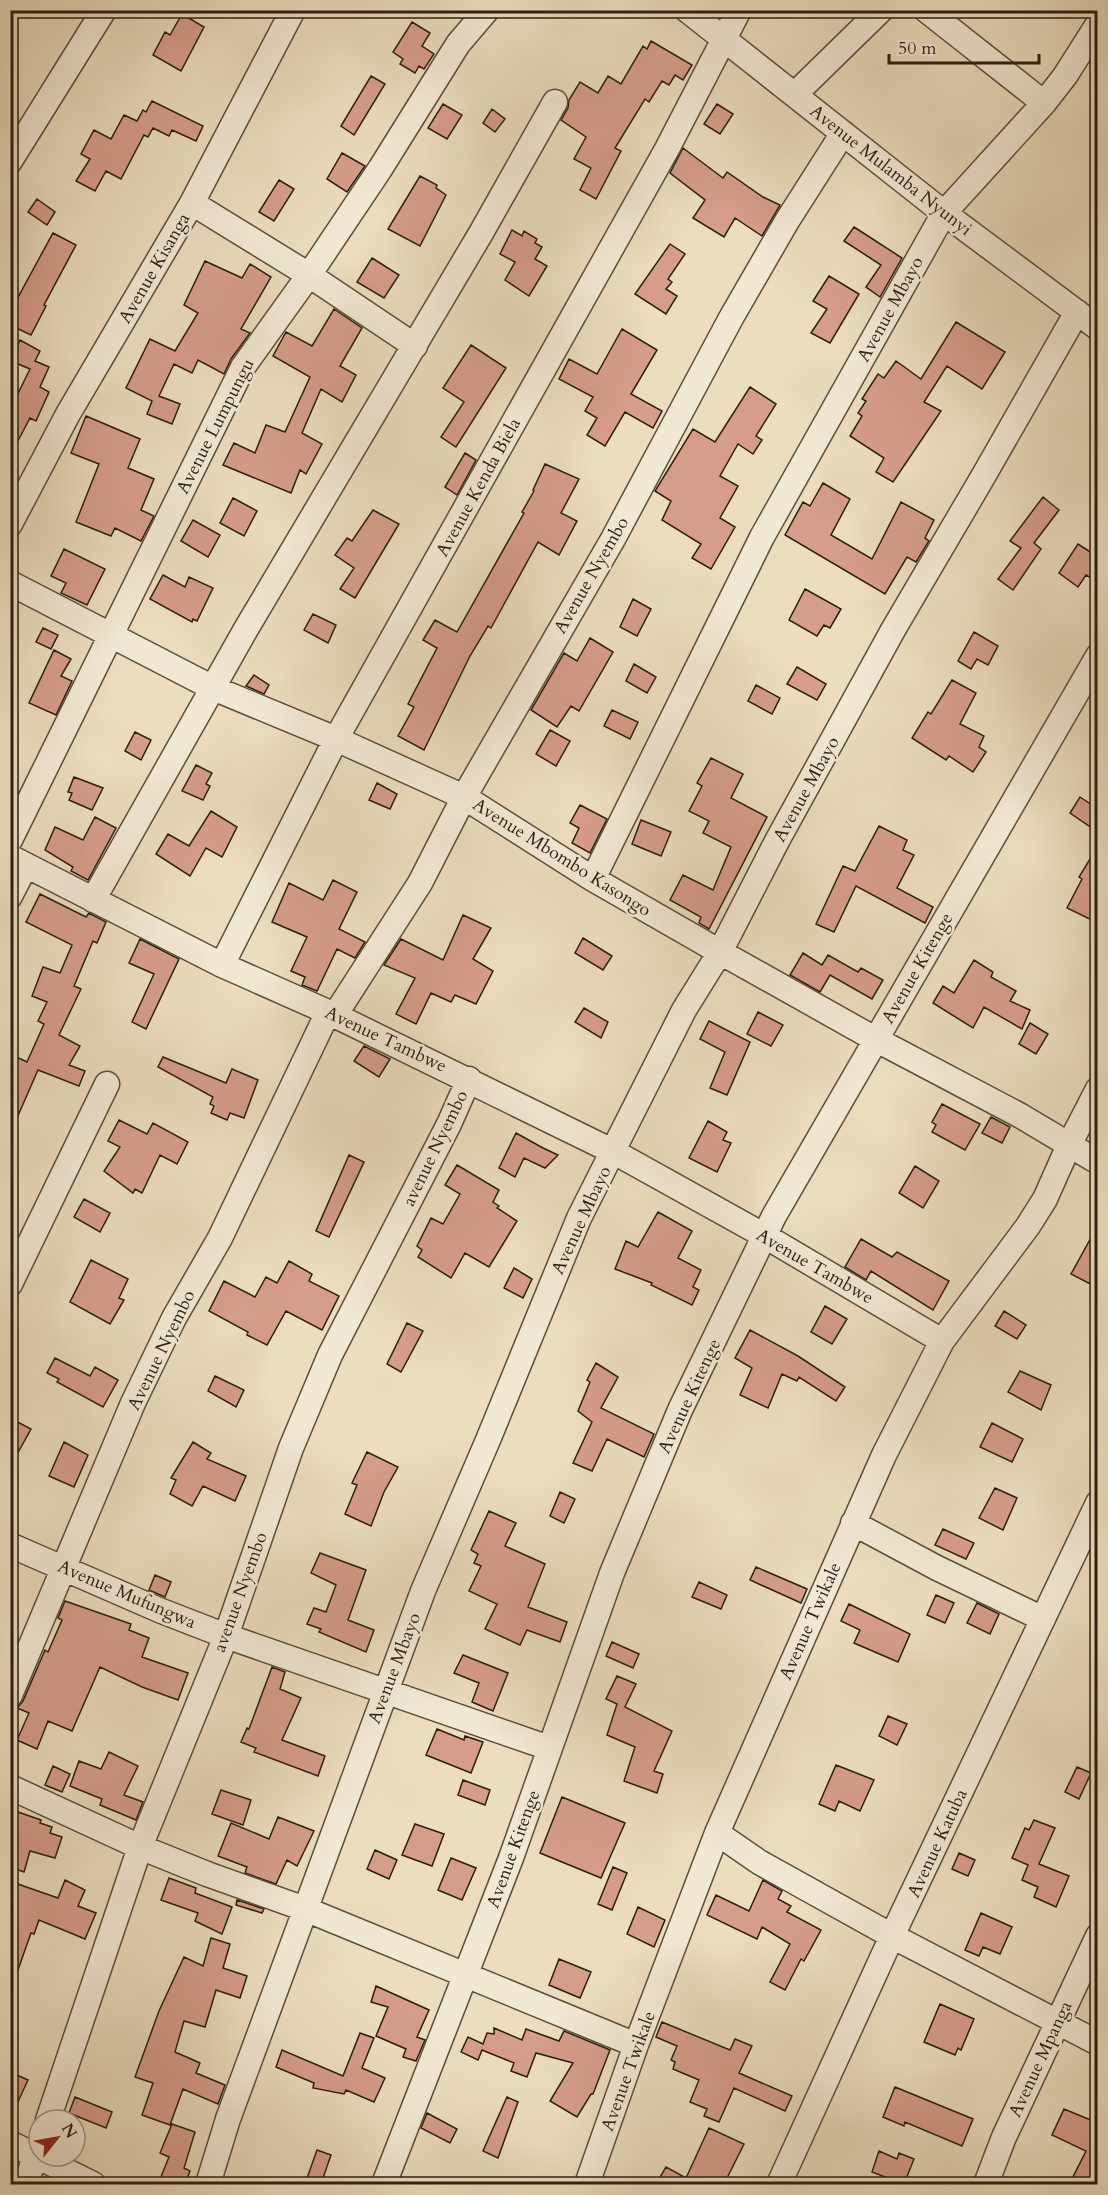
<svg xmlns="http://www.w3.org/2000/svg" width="1108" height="2195" font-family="Cardo,serif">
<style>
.building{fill:#d69d8a;stroke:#2a1e10;stroke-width:1.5}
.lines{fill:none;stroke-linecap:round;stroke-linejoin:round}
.minor-casing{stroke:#5a4e3c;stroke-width:27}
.minor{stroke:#f2e9d5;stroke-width:24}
.labels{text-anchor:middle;stroke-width:5;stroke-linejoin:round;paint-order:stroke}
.street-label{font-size:18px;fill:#2a1e10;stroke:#f2e9d5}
</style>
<rect width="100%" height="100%" fill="#ebddbe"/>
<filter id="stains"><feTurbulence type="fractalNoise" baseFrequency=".00333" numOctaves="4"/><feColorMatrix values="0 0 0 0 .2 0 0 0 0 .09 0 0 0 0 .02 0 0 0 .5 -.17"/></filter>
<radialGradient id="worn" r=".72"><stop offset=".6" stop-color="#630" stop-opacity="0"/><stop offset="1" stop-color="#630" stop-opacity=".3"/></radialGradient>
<path class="building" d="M182,14L204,27L181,71L153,55L165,32L170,35Z
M412,22L430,33L422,46L434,54L424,69L419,66L415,73L400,64L403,59L393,52Z
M651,41L692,65L683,80L675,75L669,85L662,81L649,102L645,99L615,148L621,151L596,199L580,190L591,168L574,159L586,137L561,120L568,108L569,100L580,82L598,93L608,76L621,84L643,46L647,49Z
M371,76L385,84L354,135L341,126Z
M152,101L203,126L196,141L172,130L169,136L153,128L148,137L144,135L121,179L106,171L95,191L76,181L90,159L81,154L94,130L111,139L124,115L137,121L143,110L146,112Z
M443,104L462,115L447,139L428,128Z
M717,104L733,114L720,134L704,124Z
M492,109L505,119L495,132L483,123Z
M683,148L723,178L727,172L763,197L780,205L762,236L735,218L724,237L693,218L705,200L670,173Z
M342,153L365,166L347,192L327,179Z
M420,176L437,185L436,188L446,195L420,246L388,229Z
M279,180L294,189L274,221L259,212Z
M37,199L55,212L47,225L28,212Z
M854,227L902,258L880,297L866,287L881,265L844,241Z
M512,230L522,236L524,231L537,239L535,243L542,247L535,259L547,266L529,296L505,280L515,262L500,254Z
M53,233L76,245L44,305L46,306L31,335L10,325V312Z
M670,244L685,254L668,279L672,282L666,289L677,296L666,314L635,294Z
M372,258L399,275L384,298L357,282Z
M205,261L242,278L250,264L271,277L241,329L250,333L231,359L224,374L198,360L192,373L174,364L159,396L180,404L172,424L147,414L152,401L126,388L150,339L175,351L198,313L184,305Z
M829,276L859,294L830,343L811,333L827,309L813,301Z
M334,309L362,328L340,366L356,375L342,402L321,389L302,433L322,444L306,474L300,470L291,493L223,465L234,443L255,453L266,425L285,432L310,377L273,356L286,332L312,346Z
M956,322L1005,352L982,389L947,366L924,402L941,411L893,482L876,472L884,458L850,436L862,416L858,413L866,401L862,399L878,374L884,378L896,361L921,379Z
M622,329L657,350L631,394L662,411L653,428L625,412L605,446L587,435L597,418L585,411L593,397L559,379L569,359L597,374Z
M20,340L40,351L35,361L49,367L40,387L49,392L36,421L30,418L10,456V410L30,369L11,361Z
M471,345L506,368L456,447L441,437L464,402L443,388Z
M750,387L776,404L756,436L762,440L753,454L738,444L720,476L738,486L720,518L735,527L711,569L692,558L701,544L662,520L671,501L655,491L693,429L715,442Z
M86,416L140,439L128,468L154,479L141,510L154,516L141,541L115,528L111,536L76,522L99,464L71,453Z
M465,453L476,460L457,495L445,487Z
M545,464L579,479L561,513L577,521L559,555L538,542L491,628L488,626L470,656L424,750L398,736L414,707L408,704L437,648L423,640L435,620L457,632L524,513L522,512L534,491L533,490Z
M823,483L850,499L831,535L872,559L901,502L934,520L925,538L929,541L916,562L907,557L885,594L785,535L803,502L810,506Z
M1043,497L1059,510L1034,543L1041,549L1013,590L998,579L1021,548L1010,541Z
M233,498L257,511L244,536L220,523Z
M373,510L399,524L355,598L340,589L354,568L335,555L347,538L352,541Z
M193,520L220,535L208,557L181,541Z
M1078,544L1098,557V582L1086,575L1078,587L1059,573Z
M64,549L105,569L87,605L61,593L66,583L51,576Z
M163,575L185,587L189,577L213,588L197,621L193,619L192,622L150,599Z
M805,589L841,609L830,628L824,625L817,636L789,620Z
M633,599L651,609L637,636L620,627Z
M313,614L336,625L328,643L304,630Z
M43,628L58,635L51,649L36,642Z
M974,632L998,646L988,665L977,659L971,669L958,661Z
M590,638L613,652L579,711L571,706L557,727L531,710L564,653L577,661Z
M54,650L71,659L61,676L72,681L56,715L29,703Z
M634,664L656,677L647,693L626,681Z
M797,667L826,684L817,700L787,684Z
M254,675L269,685L264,694L246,686Z
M952,680L976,693L960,724L984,736L979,747L986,752L973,772L949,756L946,760L912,738L928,712L931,714Z
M756,685L780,698L772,714L748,701Z
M612,710L638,722L630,739L604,726Z
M550,730L570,741L556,766L536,754Z
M135,732L151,740L141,760L125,751Z
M711,758L743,774L731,798L767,817L709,929L699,923L701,917L670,900L683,875L713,890L731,847L703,833L709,821L689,811L702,786L697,783Z
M196,765L212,773L206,784L210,786L203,800L182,791Z
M74,777L103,788L92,810L69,800L72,793L68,792Z
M377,783L397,794L390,809L369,800Z
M1080,797L1098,809V832L1070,813Z
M580,805L607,819L590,853L572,843L579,828L570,823Z
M211,811L237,827L222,857L206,848L190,876L156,854L168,834L189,846Z
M95,817L116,828L88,880L71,871L73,867L45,850L55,827L83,840Z
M641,820L671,832L661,856L632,844Z
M879,826L907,840L903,850L914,855L897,888L933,907L925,923L856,886L834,932L816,924L843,866L855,871Z
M1098,846V923L1067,908L1082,879L1079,877Z
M333,880L357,892L339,929L365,942L355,958L337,949L317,991L302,985L305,977L291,971L307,937L272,922L289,883L323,900Z
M40,894L86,917L89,913L106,922L97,943L93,941L74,986L81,989L59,1035L80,1046L69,1065L85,1071L79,1086L38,1070L10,1134V1054L27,1062L44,1024L38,1021L47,1002L32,996L43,967L60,973L72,945L26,922Z
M463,915L491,928L473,959L493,971L476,1004L455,995L451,1002L431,993L416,1024L396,1014L415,978L384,965L401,939L443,960Z
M583,938L612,956L603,970L575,953Z
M140,939L179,959L146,1029L132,1022L154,974L129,963Z
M803,953L822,965L828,955L858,972L861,968L883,980L872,999L830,975L820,992L790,975Z
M974,960L993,972L991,977L1016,991L1010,1001L1030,1010L1022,1029L984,1007L973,1028L933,1003L943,986L954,993Z
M584,1008L608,1022L601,1038L575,1022Z
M758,1012L783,1025L771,1046L747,1034Z
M709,1021L750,1042L727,1095L710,1088L725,1052L700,1039Z
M1030,1023L1048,1034L1036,1054L1019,1044Z
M364,1046L390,1059L379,1077L354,1061Z
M163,1057L226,1083L232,1069L258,1080L244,1118L230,1113L227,1120L211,1113L214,1106L210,1104L213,1097L158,1067Z
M942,1104L980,1124L965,1150L932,1132L936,1125L932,1122Z
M991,1117L1010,1127L1002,1143L982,1133Z
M119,1120L147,1134L153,1123L188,1142L177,1164L160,1155L142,1193L135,1189L133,1193L104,1171L120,1147L108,1141Z
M708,1121L727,1132L723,1140L731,1143L717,1172L689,1158Z
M516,1133L543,1148L558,1155L545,1168L524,1158L515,1177L499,1168Z
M349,1155L364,1162L329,1237L316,1231Z
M457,1165L499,1190L493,1202L499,1206L497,1208L517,1221L489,1267L465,1253L451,1278L418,1257L422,1250L417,1246L431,1218L443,1224L460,1194L445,1185Z
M915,1166L939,1181L923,1208L899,1193Z
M84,1199L110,1213L100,1232L74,1217Z
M658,1212L692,1231L678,1258L701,1270L693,1287L699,1290L692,1305L651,1285L652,1283L615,1269L626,1241L638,1247Z
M1098,1225V1288L1071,1274Z
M861,1239L892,1257L897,1252L949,1281L933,1310L871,1271L866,1280L845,1267Z
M91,1260L128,1279L119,1298L124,1300L110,1324L70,1302Z
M289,1261L312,1274L309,1281L339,1296L322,1330L286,1311L267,1345L247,1335L248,1332L209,1311L224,1281L255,1297L266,1277L277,1283Z
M514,1268L532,1279L523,1298L504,1288Z
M825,1306L847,1319L832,1344L811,1332Z
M1004,1311L1026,1325L1017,1339L995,1326Z
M407,1323L423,1331L401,1372L387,1364Z
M750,1330L798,1356L845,1387L836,1401L799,1377L797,1381L782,1374L768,1408L740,1395L752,1368L735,1358Z
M55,1358L90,1376L95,1367L118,1380L103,1407L57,1382L59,1379L47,1373Z
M596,1363L618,1377L601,1408L654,1434L644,1457L607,1439L592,1471L573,1463L592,1422L578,1411L590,1382L587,1380Z
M1020,1371L1051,1385L1041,1410L1008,1392Z
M215,1376L244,1390L236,1407L208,1391Z
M10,1418L31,1429L10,1467Z
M992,1423L1023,1439L1012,1462L980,1447Z
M64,1442L88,1455L74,1487L49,1476Z
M193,1442L211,1453L207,1459L246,1476L235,1501L203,1486L192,1506L170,1494L176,1480L171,1478Z
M367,1452L398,1467L384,1492L371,1526L345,1514L357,1485L352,1483Z
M995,1488L1017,1498L1003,1530L979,1518Z
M560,1492L575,1499L564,1523L550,1516Z
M489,1511L516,1523L505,1546L545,1564L528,1607L567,1622L560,1642L527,1630L520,1645L485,1629L497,1604L469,1591L481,1566L474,1563L478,1554L471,1550Z
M943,1529L974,1543L966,1559L935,1545Z
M320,1553L366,1570L348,1620L374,1630L366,1652L319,1632L321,1629L307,1624L314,1608L326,1612L336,1585L311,1573Z
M756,1567L807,1589L801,1603L750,1580Z
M155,1575L171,1582L165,1597L149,1590Z
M699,1582L727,1595L721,1609L692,1597Z
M936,1595L954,1603L945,1623L927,1615Z
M65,1601L131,1624L129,1630L149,1638L142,1657L188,1673L178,1700L142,1687L100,1667L72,1731L48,1721L37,1749L17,1740L29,1713L17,1708L23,1701L45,1650L48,1652L62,1620L58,1618Z
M977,1603L999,1614L990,1634L967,1623Z
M849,1604L910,1634L898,1662L854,1643L860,1630L841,1621Z
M612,1642L639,1654L633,1668L606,1656Z
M463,1655L508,1673L493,1711L472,1702L479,1683L454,1673Z
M272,1667L285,1672L280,1689L301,1698L282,1740L325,1756L318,1776L254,1752L256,1748L241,1742L247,1728L249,1729Z
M617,1676L636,1684L625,1707L672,1731L654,1771L663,1774L657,1793L624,1781L635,1747L607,1735L617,1704L606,1699Z
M888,1716L907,1724L897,1745L879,1736Z
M437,1729L464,1740L465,1736L483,1742L471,1773L426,1755Z
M109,1752L138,1766L124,1795L143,1802L136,1820L100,1805L102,1799L70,1786L79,1761L101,1769Z
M836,1765L874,1780L860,1811L839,1801L835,1811L819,1804Z
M53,1766L70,1774L62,1792L45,1785Z
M1077,1767L1091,1773L1079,1799L1065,1792Z
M463,1780L490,1790L485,1805L458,1795Z
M221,1790L251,1800L243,1825L212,1814Z
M562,1797L625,1823L601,1878L540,1853Z
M15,1811L41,1820L40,1823L52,1827L50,1833L62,1837L55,1858L30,1851L24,1872L10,1867V1825Z
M278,1817L314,1831L297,1866L287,1860L276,1884L245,1873L247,1867L218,1856L231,1823L269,1839Z
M1034,1820L1055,1828L1039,1864L1069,1876L1056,1907L1034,1897L1038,1887L1022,1880L1028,1865L1012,1858L1025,1828L1029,1830Z
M415,1824L444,1834L432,1866L402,1855Z
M375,1850L397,1860L389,1879L367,1869Z
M959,1853L975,1860L968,1876L952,1869Z
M451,1858L476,1868L462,1900L438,1890Z
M613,1867L627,1873L612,1910L598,1904Z
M169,1878L196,1888L195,1893L232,1907L222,1934L195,1921L198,1913L161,1900Z
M65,1880L85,1890L78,1906L96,1913L85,1939L39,1920L34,1934L31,1933L13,1984H10V1895L15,1883L58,1898Z
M763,1880L782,1891L778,1899L791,1906L787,1912L821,1930L804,1961L801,1959L785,1990L770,1982L790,1944L762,1927L757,1939L707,1915L716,1895L749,1911Z
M237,1900L264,1909L262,1913L236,1905Z
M638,1907L665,1920L654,1947L627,1934Z
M981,1913L1012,1927L1000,1954L983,1947L979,1956L965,1950Z
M211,1938L230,1944L223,1968L247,1976L240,1998L216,1990L205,2027L184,2021L175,2052L200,2063L196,2073L225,2085L218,2104L183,2089L170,2125L142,2115L153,2083L135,2077L159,2011L184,1957L203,1966Z
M559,1959L591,1972L580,1998L549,1985Z
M376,1986L429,2010L417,2037L425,2040L416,2061L403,2057L406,2049L376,2036L388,2007L371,2002Z
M940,2004L974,2019L961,2050L958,2048L955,2055L924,2042Z
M662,2022L730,2050L735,2039L752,2046L739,2073L792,2096L785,2111L734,2088L719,2122L704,2116L707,2109L690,2102L699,2080L673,2069L675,2062L671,2060L677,2046L656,2037Z
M494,2028L522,2040L526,2029L559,2041L564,2031L610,2050L593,2094H591L577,2117L550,2101L573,2063L536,2053L527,2077L511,2071L514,2063L482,2050L478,2060L461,2052L468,2037L483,2044L487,2033L494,2034Z
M360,2033L374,2038L362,2068L385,2078L374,2102L346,2090L344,2094L313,2088L314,2083L276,2067L282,2050L343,2076Z
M10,2072L28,2080L10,2119Z
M895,2087L973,2119L962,2146L905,2122L904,2126L883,2117Z
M75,2097L112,2112L106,2128L69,2113Z
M507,2097L518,2102L498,2158L483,2151Z
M1064,2109L1098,2123V2184H1083L1072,2179L1086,2151L1052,2135Z
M427,2113L457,2129L450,2143L421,2128Z
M172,2124L195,2132L184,2168L190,2171L185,2184H158L169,2157L160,2153Z
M709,2128L744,2144L724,2184H656L666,2167L686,2178Z
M317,2150L331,2155L321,2184H305Z
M879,2151L897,2159L899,2153L914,2159L904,2184L872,2172Z"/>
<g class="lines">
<defs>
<path id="minor" d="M687,10L944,213L1098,328
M926,10L1044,103
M795,94L881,10
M10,161L104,10
M192,203L309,275L415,346
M10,524L68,414L192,203L293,10
M10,583L213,688L336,739L464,797L593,879L720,952L875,1039L1021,1116L1098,1162
M10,840L243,367L309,275L380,169L458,44L487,10
M10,857L222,965L328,1012L614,1152L765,1236L942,1341
M593,879L762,537L944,213L1044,103L1065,76L1098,24
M10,896L26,865
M93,900L246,629L481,233L555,102
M222,965L336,739L667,149L739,10
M335,1015L420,883L464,797L613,539L731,318L787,221L843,133
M10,1284L107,1084
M853,1523L937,1568L1043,1619
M10,1545L159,1610L226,1636L549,1748
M10,1695L133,1403L174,1318L220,1238L328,1012
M10,1787L140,1847L207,1874L305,1909L636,2045
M717,1833L759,1862L892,1936L1098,2043
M48,2120L140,1847L226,1636L291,1448L330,1355L449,1124L469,1079
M10,2143L93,2184
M25,2184L39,2148
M208,2184L228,2119L423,1591L488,1440L579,1218L684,1010L720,952L777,841L893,630L984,475L1077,312
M384,2184L511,1858L612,1573L680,1410L774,1216L1098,656
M587,2184L636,2045L717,1833L884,1455L942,1341L1028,1226L1045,1199L1069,1145L1098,1089
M779,2184L892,1936L1098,1503
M986,2184L1004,2137L1098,1936"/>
</defs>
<use href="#minor" class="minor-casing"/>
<use href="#minor" class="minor"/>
</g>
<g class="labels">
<g class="street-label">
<text transform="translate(891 170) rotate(38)" y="6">Avenue Mulamba Nyunyi</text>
<text transform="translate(154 268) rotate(-60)" y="6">Avenue Kisanga</text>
<text transform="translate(890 309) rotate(-61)" y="6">Avenue Mbayo</text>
<text transform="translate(215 426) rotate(-63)" y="6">Avenue Lumpungu</text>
<text transform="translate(478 487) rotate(-61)" y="6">Avenue Kenda Biela</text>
<text transform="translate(591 575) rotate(-60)" y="6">Avenue Nyembo</text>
<text transform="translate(806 789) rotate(-61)" y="6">Avenue Mbayo</text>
<text transform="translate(562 857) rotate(32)" y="6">Avenue Mbombo Kasongo</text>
<text transform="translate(917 968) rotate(-60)" y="6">Avenue Kitenge</text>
<text transform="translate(386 1039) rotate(25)" y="6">Avenue Tambwe</text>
<text transform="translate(435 1148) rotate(-64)" y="6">avenue Nyembo</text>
<text transform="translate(581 1220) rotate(-65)" y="6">Avenue Mbayo</text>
<text transform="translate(815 1266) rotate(30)" y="6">Avenue Tambwe</text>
<text transform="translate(161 1350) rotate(-64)" y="6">Avenue Nyembo</text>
<text transform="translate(689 1396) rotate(-65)" y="6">Avenue Kitenge</text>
<text transform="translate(240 1592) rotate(-70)" y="6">avenue Nyembo</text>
<text transform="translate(127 1594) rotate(23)" y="6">Avenue Mufungwa</text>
<text transform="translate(810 1621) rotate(-66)" y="6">Avenue Twikale</text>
<text transform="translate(394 1668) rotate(-69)" y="6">Avenue Mbayo</text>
<text transform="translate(937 1843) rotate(-65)" y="6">Avenue Katuba</text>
<text transform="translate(513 1849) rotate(-70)" y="6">Avenue Kitenge</text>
<text transform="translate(1040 2059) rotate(-65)" y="6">Avenue Mpanga</text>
<text transform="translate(628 2071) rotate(-70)" y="6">Avenue Twikale</text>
</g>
</g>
<rect width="1108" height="2195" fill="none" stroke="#ebddbe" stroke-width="36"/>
<rect x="12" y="12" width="1084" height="2171" fill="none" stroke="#2a1e10" stroke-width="3"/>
<rect x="18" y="18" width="1072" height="2159" fill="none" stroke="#2a1e10" stroke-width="1.5"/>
<g transform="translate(57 2138) rotate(59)"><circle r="28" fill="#f2e9d5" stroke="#a29886" stroke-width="1.5"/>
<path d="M0-4.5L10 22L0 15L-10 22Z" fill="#8f2418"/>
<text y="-9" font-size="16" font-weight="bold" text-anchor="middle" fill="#2a1e10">N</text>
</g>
<path d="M889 54v9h150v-9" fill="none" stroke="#2a1e10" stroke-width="3"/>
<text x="898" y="54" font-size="18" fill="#2a1e10" stroke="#f2e9d5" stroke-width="4.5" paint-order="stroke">50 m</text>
<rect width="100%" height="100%" filter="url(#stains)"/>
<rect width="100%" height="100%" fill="url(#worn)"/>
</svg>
